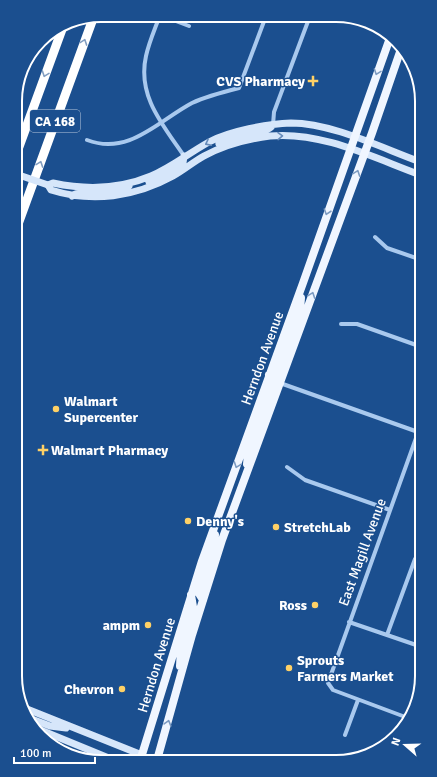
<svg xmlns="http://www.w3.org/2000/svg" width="437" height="777" font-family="Signika,sans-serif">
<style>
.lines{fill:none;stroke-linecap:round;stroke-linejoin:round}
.street{stroke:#a9c9ee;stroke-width:4}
.secondary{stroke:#d6e6fa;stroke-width:7}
.primary{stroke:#f0f6ff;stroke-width:8}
.highway{stroke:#fff;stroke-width:9}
.secondary-bridge{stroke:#d6e6fa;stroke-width:7}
.oneway{stroke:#829ec1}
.oneway2{stroke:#7b9ac1}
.oneway3{stroke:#668bba}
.poi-dot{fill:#ffd166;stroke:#1b4f8f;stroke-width:1.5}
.labels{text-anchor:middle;stroke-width:3;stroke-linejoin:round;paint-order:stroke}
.shield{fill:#1b4f8f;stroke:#bbcadd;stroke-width:1}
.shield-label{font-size:13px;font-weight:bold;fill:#fff}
.poi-label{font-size:14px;font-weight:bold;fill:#fff;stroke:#1b4f8f;text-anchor:start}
.street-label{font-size:14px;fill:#fff;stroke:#1b4f8f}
.rim{fill:none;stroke:#fff;stroke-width:2}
</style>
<rect width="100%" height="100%" fill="#1b4f8f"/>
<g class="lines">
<path class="street" d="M160,15C155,29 149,42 146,56C137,96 163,125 184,156
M160,15L189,26
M273,125L274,112L310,16
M87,140C129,156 158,121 192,103C207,96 223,92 239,88L266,16
M375,237L387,248L419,259
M341,324H357L419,346
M280,383L418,432
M287,467L305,480L390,510
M349,622L422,647
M387,635L415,559
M408,718L333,690L328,683L420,427
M345,735L358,700"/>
<path class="secondary" d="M219,144C232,136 267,134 272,126
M418,161C380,147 331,123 291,123C267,124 230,131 209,142C189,153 172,167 151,176C120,189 86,190 53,183L48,185L51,190C92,203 135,197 173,176C184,170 193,162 204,156C224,145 247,139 270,136C320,131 372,157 418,174
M149,182L175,170L183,163L184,156
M72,196C79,189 114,193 129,186
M22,707L142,755
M29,718L50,726L66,728
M38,729L116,761"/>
<path class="primary" d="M280,383L276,379V376L300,310L301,298
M247,464L248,453L272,388V382L269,375
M203,600L198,592L214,546L215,535
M180,666L181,648L193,607L191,595
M157,760L192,635L222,540L372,133L401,49
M140,761L202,561L303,283L391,35"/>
<path class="highway" d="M16,155L64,24
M17,227L94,16"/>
<path class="secondary-bridge" d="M16,174L48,185"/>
</g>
<defs><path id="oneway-chevron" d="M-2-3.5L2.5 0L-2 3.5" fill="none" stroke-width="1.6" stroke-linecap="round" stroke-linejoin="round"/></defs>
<g class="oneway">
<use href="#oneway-chevron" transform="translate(84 42) rotate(-70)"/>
<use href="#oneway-chevron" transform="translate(45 74) rotate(110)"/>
<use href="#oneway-chevron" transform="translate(40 164) rotate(-70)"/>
</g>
<g class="oneway2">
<use href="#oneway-chevron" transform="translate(377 72) rotate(110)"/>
<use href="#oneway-chevron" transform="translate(357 173) rotate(-70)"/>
<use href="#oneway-chevron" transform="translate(327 212) rotate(109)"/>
<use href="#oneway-chevron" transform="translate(312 295) rotate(-70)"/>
<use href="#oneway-chevron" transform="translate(237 465) rotate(110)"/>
<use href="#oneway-chevron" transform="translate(168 723) rotate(-74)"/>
</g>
<g class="oneway3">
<use href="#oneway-chevron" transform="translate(280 136) rotate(-1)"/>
<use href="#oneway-chevron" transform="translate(208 143) rotate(153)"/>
</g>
<g class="poi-dot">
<path d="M311 75h4v4h4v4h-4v4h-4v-4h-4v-4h4z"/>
<circle cx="56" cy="409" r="4"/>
<path d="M41 444h4v4h4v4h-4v4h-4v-4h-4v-4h4z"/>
<circle cx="188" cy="521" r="4"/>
<circle cx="276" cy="527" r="4"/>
<circle cx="315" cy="605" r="4"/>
<circle cx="148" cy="625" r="4"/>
<circle cx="289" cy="668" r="4"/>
<circle cx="122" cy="689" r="4"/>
</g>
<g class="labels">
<rect class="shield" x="30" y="110" width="50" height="22" rx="3"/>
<g class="shield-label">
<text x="55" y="126">CA 168</text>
</g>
<g class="poi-label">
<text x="305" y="86" text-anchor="end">CVS Pharmacy</text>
<text x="64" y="406">Walmart<tspan x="64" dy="16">Supercenter</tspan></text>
<text x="51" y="455">Walmart Pharmacy</text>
<text x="196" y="526">Denny's</text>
<text x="284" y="532">StretchLab</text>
<text x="307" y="610" text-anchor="end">Ross</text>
<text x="140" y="630" text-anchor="end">ampm</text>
<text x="297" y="665">Sprouts<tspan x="297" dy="16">Farmers Market</tspan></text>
<text x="114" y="694" text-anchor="end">Chevron</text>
</g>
<g class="street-label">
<text transform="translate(262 358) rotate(-70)" y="5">Herndon Avenue</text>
<text transform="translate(362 552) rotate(-70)" y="5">East Magill Avenue</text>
<text transform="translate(156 665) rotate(-73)" y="5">Herndon Avenue</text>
</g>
</g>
<path d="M0 0H437V777H0ZM101 22H336A79 79 0 0 1 415 101V676A79 79 0 0 1 336 755H101A79 79 0 0 1 22 676V101A79 79 0 0 1 101 22Z" fill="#1b4f8f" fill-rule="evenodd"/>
<path class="rim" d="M101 22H336A79 79 0 0 1 415 101V676A79 79 0 0 1 336 755H101A79 79 0 0 1 22 676V101A79 79 0 0 1 101 22Z"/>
<g transform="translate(405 745) rotate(290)" stroke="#1b4f8f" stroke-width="3" paint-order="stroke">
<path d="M0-3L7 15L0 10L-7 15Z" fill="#ffffff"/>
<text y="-6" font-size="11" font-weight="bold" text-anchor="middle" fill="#ffffff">N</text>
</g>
<path d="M14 757v6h81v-6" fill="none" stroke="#ffffff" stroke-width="2"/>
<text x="20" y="757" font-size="12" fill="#ffffff" stroke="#1b4f8f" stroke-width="3" paint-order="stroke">100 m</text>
</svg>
